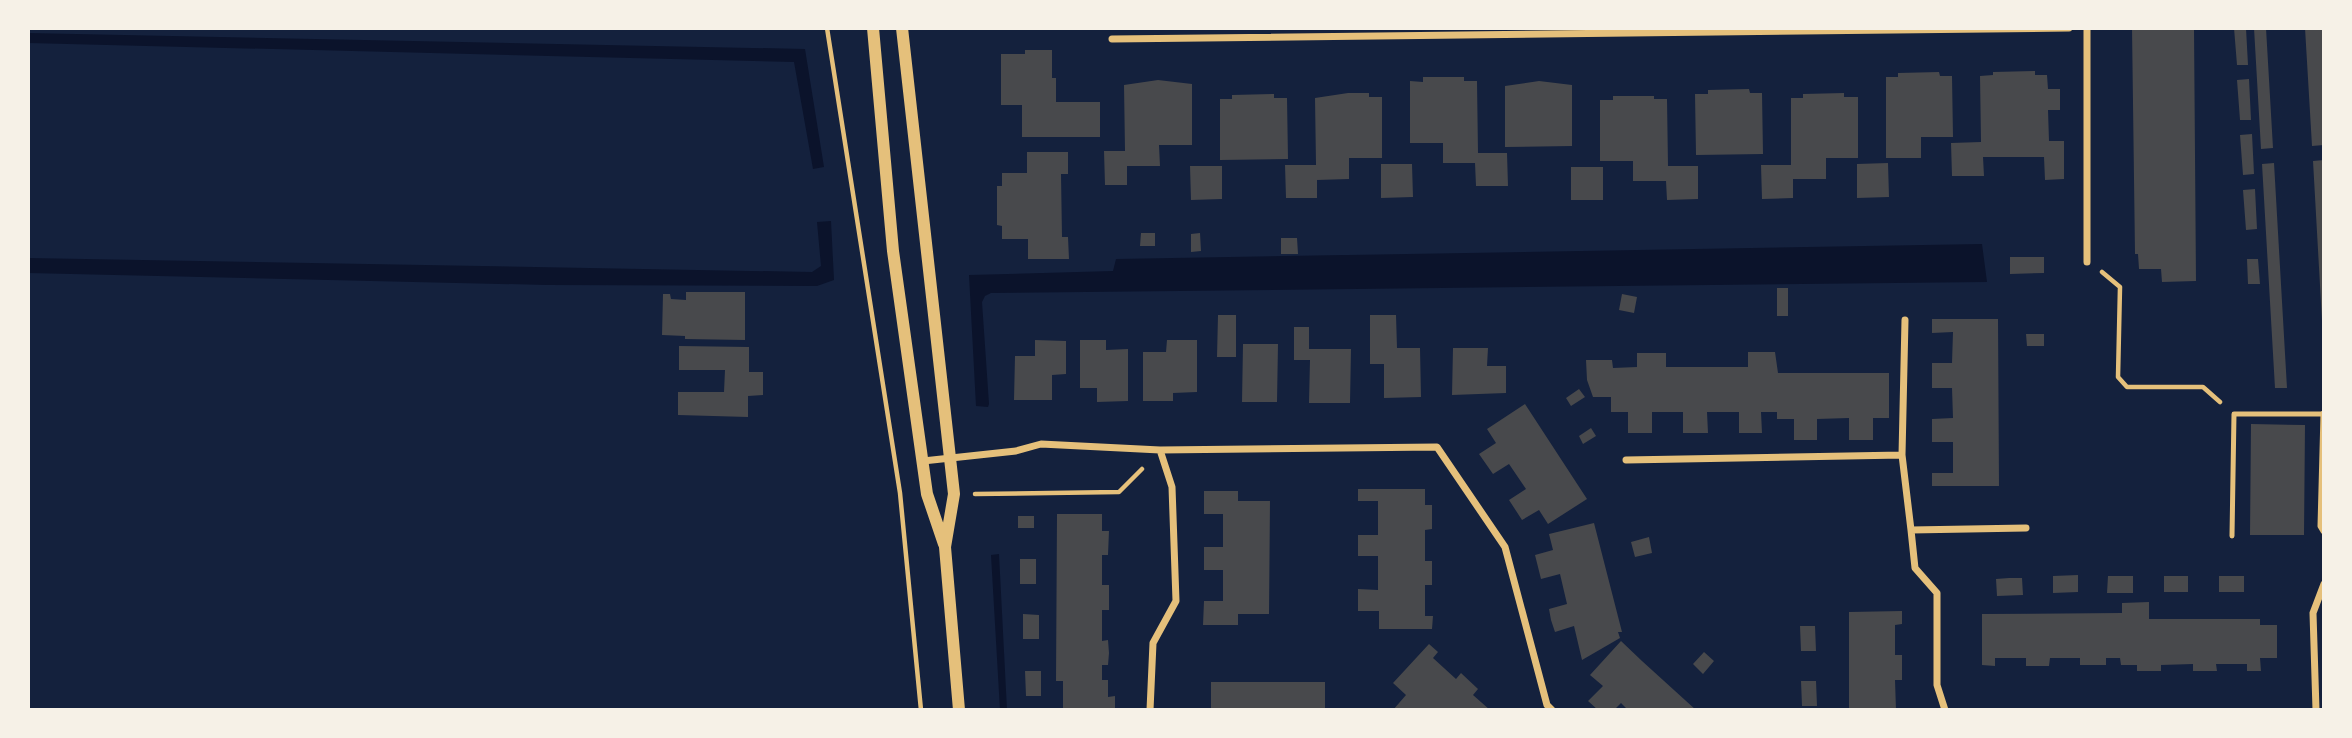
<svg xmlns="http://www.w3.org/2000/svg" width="2352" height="738" font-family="'IBM Plex Sans',sans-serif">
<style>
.water{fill:#0b132b}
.building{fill:#48494c}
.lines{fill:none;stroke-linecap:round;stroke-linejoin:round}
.path{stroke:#e5c07b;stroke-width:4.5}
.service{stroke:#e5c07b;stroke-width:5}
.minor{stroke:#e5c07b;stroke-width:7}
.tertiary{stroke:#e5c07b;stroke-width:12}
</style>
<rect width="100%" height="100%" fill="#14213d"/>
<path class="water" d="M28,33L805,49L824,167L813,169L794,62L28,43Z
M831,221L834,280L817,286L547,285L28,273V258L812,272L821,266L817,222Z
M1982,244L1987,282L991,293L985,296L982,302L989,404L988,407L976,406L969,275L1113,271L1116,259Z
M999,554L1007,710H1000L991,555Z"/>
<path class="building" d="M2132,28H2194L2196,281L2162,282L2161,269H2139L2138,254H2135Z
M2234,28H2246L2248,65H2237Z
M2254,28H2266L2273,148L2261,149Z
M2305,28H2324V145L2312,146Z
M1025,50H1052V78H1056V102H1100V137H1022V105H1001V54H1025Z
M2035,71V75H2047L2048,89H2060V110H2048L2049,141H2064V179L2045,180L2044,157H1983L1984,176H1952L1951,143L1981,142L1980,76L1993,75V72Z
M1939,72L1940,76H1952L1953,137H1921V158H1886V77H1898V73Z
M1423,77H1464V81H1477L1478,153H1507L1508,186H1476L1475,163H1443V143H1410V81L1423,82Z
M2249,79L2251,120H2240L2237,80Z
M1158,80L1192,84V145H1159L1160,166H1127V185H1105L1104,151H1125L1124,85Z
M1539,81L1572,85V146L1505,147V86Z
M1749,89L1750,93H1762L1763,154L1696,155L1695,94H1708V90Z
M1348,93H1369V97H1382V158H1349V179L1317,180V198H1286L1285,165H1316L1315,98Z
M1844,93V97H1858V158H1826V179H1793V198L1762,199L1761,165H1791V98H1803V94Z
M1274,94V98H1287L1288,159L1220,160V99H1232V95Z
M1613,96H1654V99H1667L1668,166H1698V199L1667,200L1666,181H1633V161H1600V100H1613Z
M2252,134L2254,174L2243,175L2240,135Z
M1027,152H1068V174H1061L1062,237H1068L1069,259H1028V239H1002V226L997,225V186H1002V173H1027Z
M2324,160V321H2322L2313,161Z
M1888,163L1889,197L1857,198V164Z
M2274,163L2287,388H2275L2262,164Z
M1381,164H1412L1413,197L1381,198Z
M1190,166H1222V199L1191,200Z
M1571,167H1603V200H1571Z
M2255,189L2257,229L2246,230L2243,190Z
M1141,233H1155V246H1140Z
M1200,233L1201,251L1191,252V234Z
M1281,238H1297L1298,254H1281Z
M2010,257H2044V273L2010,274Z
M2247,259H2258L2260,284H2248Z
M1777,288H1788V316H1777Z
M686,292H745V340L685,339V336L662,335L663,294H670L671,299L686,300Z
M1622,294L1637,297L1634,313L1619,310Z
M1218,315H1236V357H1217Z
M1370,315H1396L1397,348H1420L1421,397L1384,398V364H1370Z
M1932,319H1998L1999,486H1932V473H1953V442H1932V419L1953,418L1952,388H1932V363H1952L1953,332L1932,333Z
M1294,327H1309V349H1351L1350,403H1309L1310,360H1294Z
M2026,334H2044V346H2027Z
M1035,340L1066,341V374L1052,375V400H1014L1015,356H1035Z
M1080,340H1106V350L1128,349V401L1097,402V388H1080Z
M1167,340H1197V392L1173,393V401H1143V352H1166Z
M1243,344H1278L1277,402H1242Z
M679,346L749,347V372H763V395L748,396V417L678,415V392H724L725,370H679Z
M1453,348H1488L1487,366H1506V393L1452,395Z
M1748,352H1775L1778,373H1889V418H1873V440H1849V418L1817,419V440H1794V419H1777V412H1761L1762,433H1739V412H1707L1708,433H1683V412H1652V433H1628V412H1611V397H1593L1587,380L1586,360H1612L1613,368L1637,367V353H1666V367H1748Z
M1579,389L1585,397L1571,406L1566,398Z
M1525,404L1587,499L1548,524L1539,510L1522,520L1509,500L1526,489L1509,464L1493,474L1479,454L1496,443L1487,429Z
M2251,424L2305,425L2304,535H2250Z
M1591,428L1596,436L1583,444L1579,436Z
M1358,489H1425V505H1432V529L1425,530V561H1432V585H1425V616H1433L1432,629H1379V611H1358V589L1378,590V556H1358V535H1378V501H1358Z
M1204,491H1238V501H1270L1269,614H1238V625H1203L1204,601H1223V570H1204V547H1223V514H1204Z
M1057,514H1102V531H1109L1108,555H1102V585H1109V610H1102V641L1108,640L1109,653L1108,665H1102V680H1108V697L1115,696V710H1063V681H1056Z
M1018,516H1034V528H1018Z
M1594,523L1622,632H1618L1620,638L1582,660L1574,626L1555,632L1551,620L1549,609L1567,604L1560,574L1541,579L1535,555L1553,550L1549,534Z
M1649,537L1652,553L1635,557L1631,542Z
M1020,559H1036V584H1020Z
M2078,575V592L2053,593V576Z
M2108,576H2133V593H2107Z
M2164,576H2188V592H2164Z
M2219,576H2244V592H2219Z
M2009,578H2022L2023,595L1997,596L1996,579Z
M2149,602V619H2260V625H2277V658H2260L2261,671H2247V664H2216L2217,671H2193V664L2161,665V671H2137V665H2121L2120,658H2106V665H2080V658H2050L2049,666H2026V658H1995V666L1982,665V614L2122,613V603Z
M1902,611V624L1895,625V655H1902V680H1895L1896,710H1849V612Z
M1023,614L1039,615V639H1023Z
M1800,626H1815L1816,651H1801Z
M1621,641L1642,661L1696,710H1628L1621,703L1614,710H1598L1588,701L1603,686L1590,675Z
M1429,644L1438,652L1433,658L1456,679L1461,673L1478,689L1473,695L1490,710H1393L1406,695L1393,683Z
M1704,652L1714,661L1703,674L1693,664Z
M1025,671H1041V696H1026Z
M1801,681H1816L1817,706H1802Z
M1211,682H1325V710H1211Z"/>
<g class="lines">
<path class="path" d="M827,28L900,493L921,710
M2102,272L2120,287L2118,377L2127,387H2203L2220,402
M975,494L1119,492L1142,469"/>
<path class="service" d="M2232,536L2234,414H2323"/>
<path class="minor" d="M2087,28V262
M1112,39L2069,28
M1905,320L1902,455L1911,530L1915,568L1937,593V685L1945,710
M2324,414L2321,526L2324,531
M1626,460L1902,455
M923,461L1016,451L1041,444L1160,450L1437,447L1505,547L1547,705L1552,710
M1911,530L2026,528
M1150,710L1153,643L1176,601L1172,487L1160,450
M2316,710L2313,613L2324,584"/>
<path class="tertiary" d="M873,28L893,251L927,494L944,544
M902,28L954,494L945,547L959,710"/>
</g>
<rect width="2352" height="738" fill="none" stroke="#f6f1e7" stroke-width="60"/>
</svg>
